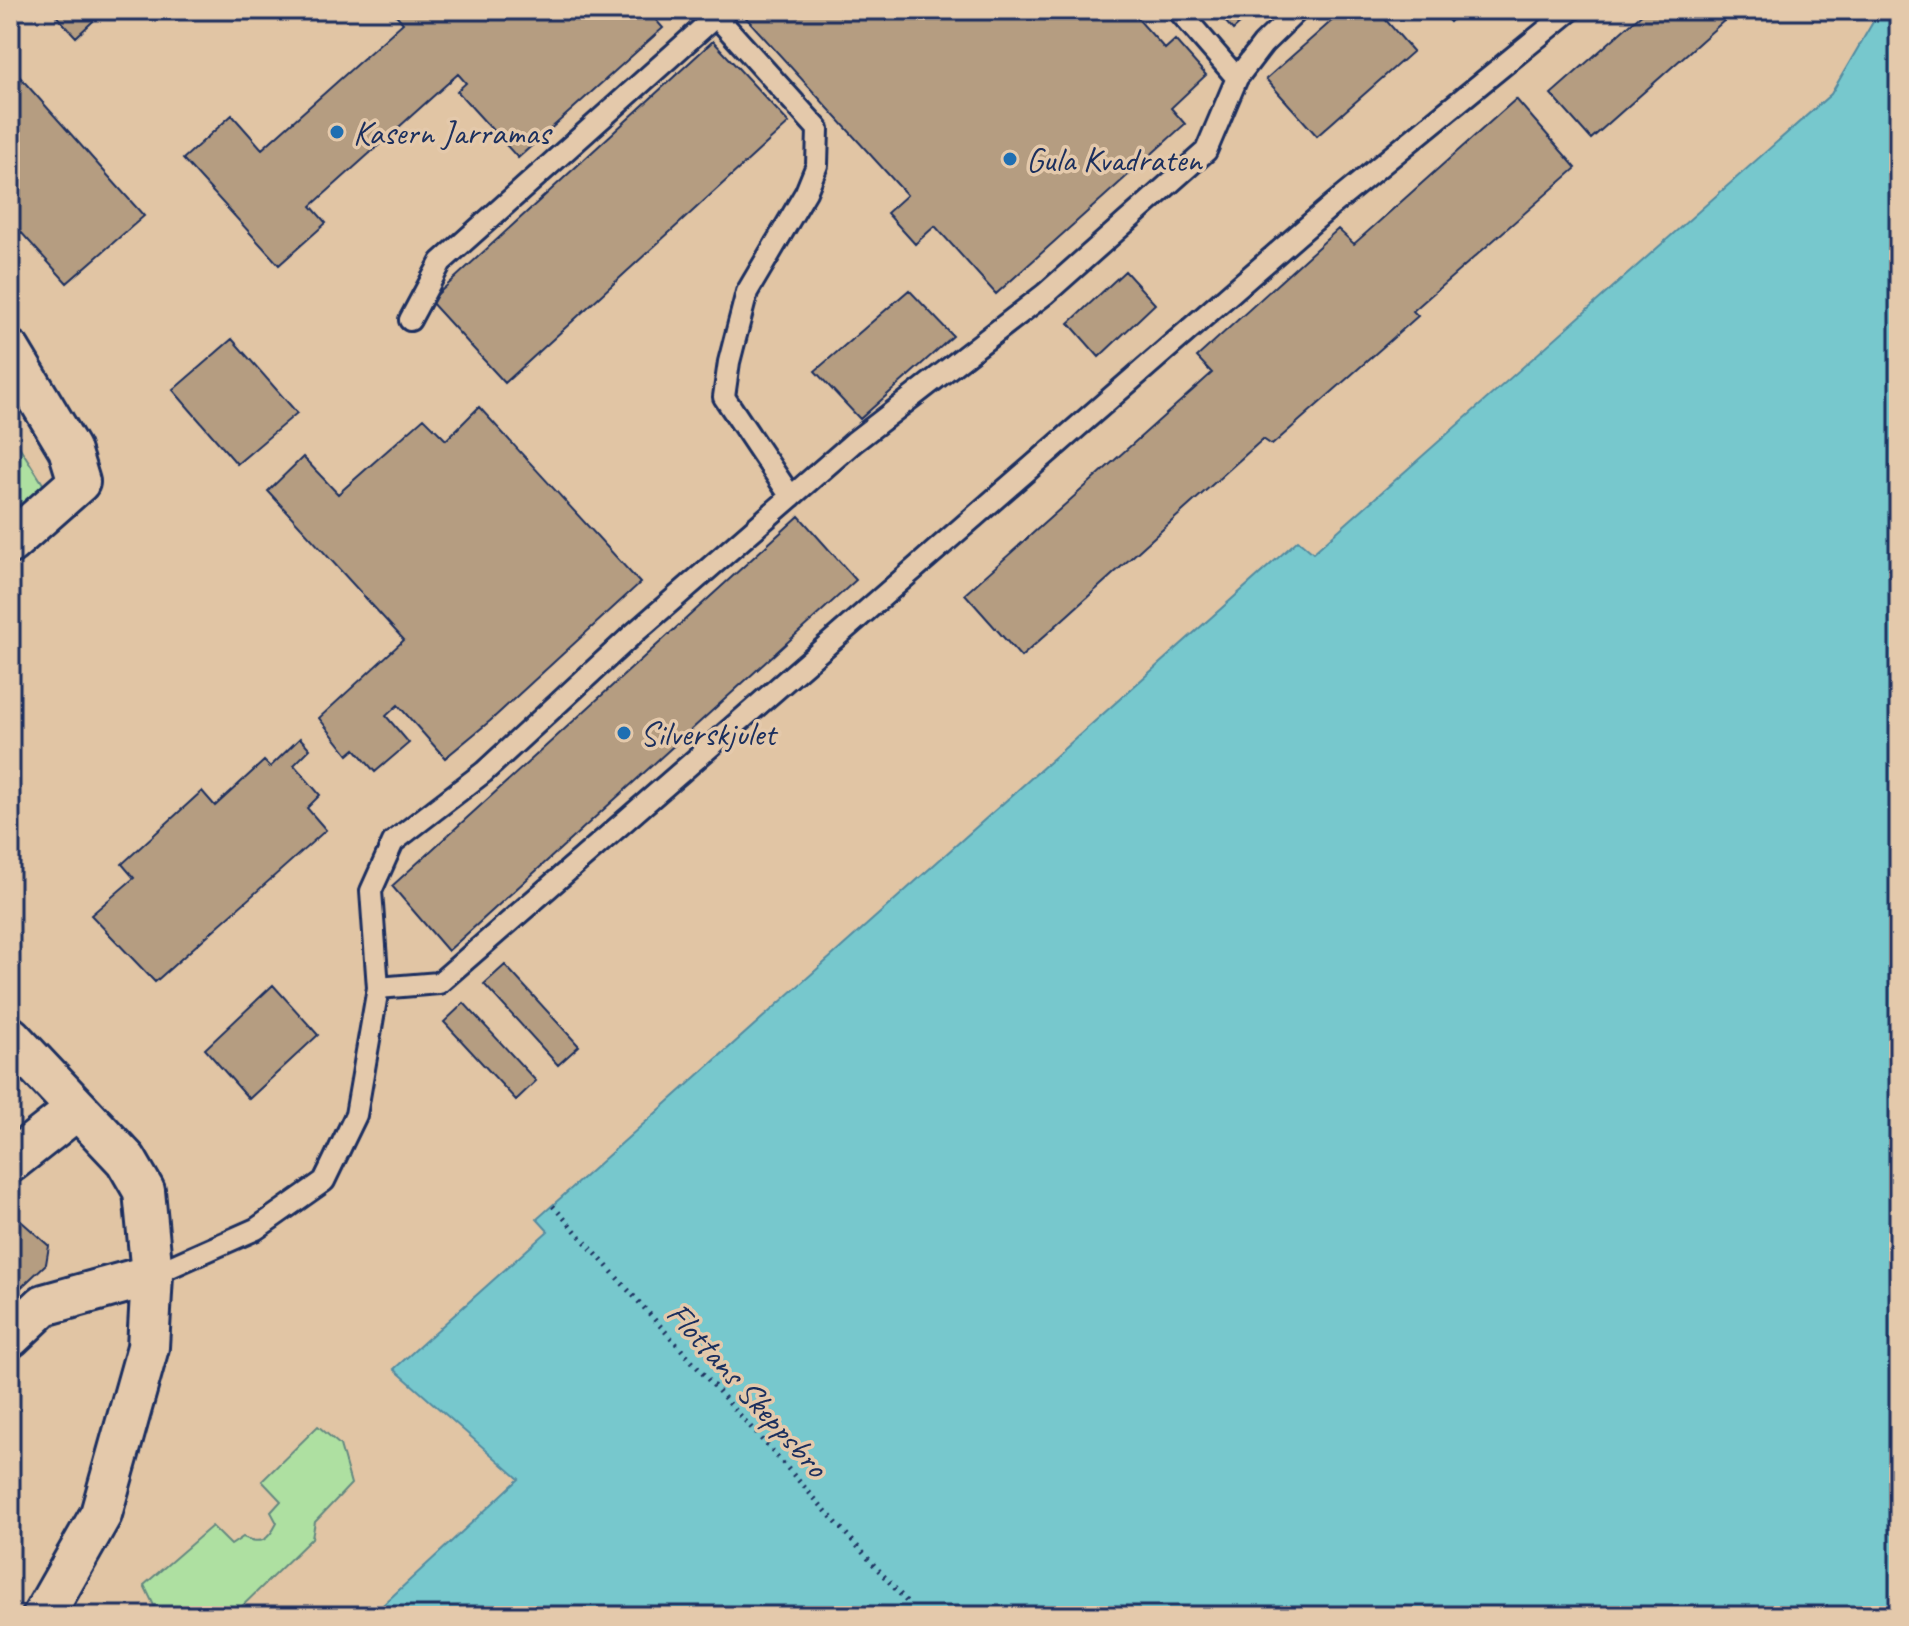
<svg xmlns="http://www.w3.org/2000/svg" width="1909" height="1626" font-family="Caveat,sans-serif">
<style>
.green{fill:#aee0a1;stroke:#648880;stroke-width:2}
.water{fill:#77c8cd;stroke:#528ba1;stroke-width:2}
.building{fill:#b59d81;stroke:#1b2f5e;stroke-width:2}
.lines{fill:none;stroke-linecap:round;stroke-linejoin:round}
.lane-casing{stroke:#1b2f5e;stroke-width:26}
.street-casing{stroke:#1b2f5e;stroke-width:46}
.path{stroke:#1b2f5e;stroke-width:5;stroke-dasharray:2 6;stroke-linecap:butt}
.lane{stroke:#e4c9ab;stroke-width:20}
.street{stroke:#e4c9ab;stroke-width:40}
.poi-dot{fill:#1f6fb2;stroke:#e4c9ab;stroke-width:3}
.labels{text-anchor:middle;stroke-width:7;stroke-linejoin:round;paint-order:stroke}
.poi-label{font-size:34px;fill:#1b2f5e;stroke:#e4c9ab;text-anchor:start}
.street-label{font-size:34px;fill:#1b2f5e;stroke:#e4c9ab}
</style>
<rect width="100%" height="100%" fill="#e1c5a4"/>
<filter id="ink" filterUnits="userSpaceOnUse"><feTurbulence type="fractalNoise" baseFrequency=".0125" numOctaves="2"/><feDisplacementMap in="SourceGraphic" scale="16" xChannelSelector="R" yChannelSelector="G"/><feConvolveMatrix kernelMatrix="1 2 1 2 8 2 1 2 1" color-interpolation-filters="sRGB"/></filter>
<g filter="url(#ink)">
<path class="green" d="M10,432L52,498L10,530Z
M318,1426L340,1445L351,1484L315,1522L312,1538L232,1616H159L144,1585L212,1526L231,1545L243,1537C261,1545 268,1541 277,1523L271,1512L281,1501L262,1481Z"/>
<path class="water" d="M1880,10H1899V1616H371L519,1479L394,1369L548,1231L537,1219L1298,540L1313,553L1831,94Z"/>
<path class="building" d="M51,10H105L76,37Z
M392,10H647L663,28L518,158L457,91L466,83L458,74L311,206L326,223L279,265L183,159L232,115L262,149L403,23Z
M739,10H1130L1165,49L1175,40L1206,75L1171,108L1185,124L996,294L935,226L915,244L887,213L907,195Z
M1215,10H1255L1233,30Z
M1344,10H1377L1413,51L1317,136L1266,79Z
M1439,10H1463L1450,22Z
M1646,10L1735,11L1591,139L1551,94Z
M713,41L789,123L505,383L430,301Z
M10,66L144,216L67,283L10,220Z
M1516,99L1576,168L1413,311L1418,316L1272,445L1263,439L1021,657L965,594L1212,373L1197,357L1338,229L1354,244Z
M1125,271L1155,304L1099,357L1069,323Z
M909,290L953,336L860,419L815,371Z
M232,339L297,413L237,464L173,390Z
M479,407L640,583L490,721L445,758L398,705L386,716L409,743L375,772L355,749L348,755L319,718L404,640L268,491L303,457L338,494L424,418L446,440Z
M799,516L856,580L448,951L392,886Z
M300,738L310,749L294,765L320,795L307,808L326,830L155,982L91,915L134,878L122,864L202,791L215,806L264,761L270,767Z
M505,965L579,1046L558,1065L484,984Z
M273,985L318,1035L249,1099L205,1049Z
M464,1003L536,1081L516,1100L444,1022Z
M13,1214L49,1246L46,1264L10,1298V1217Z"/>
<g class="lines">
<defs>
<path id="lane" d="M1178,10L1237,78
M410,320L441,262L716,16L818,129L817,165L806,192L747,292L729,362L724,397L791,497
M378,988L439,983L1331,206L1571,10
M152,1275L256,1229L324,1181L356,1115L378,988L371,891L393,842L484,772L631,636L854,442L1045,294L1206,151L1237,78L1263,44L1298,10"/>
<path id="street" d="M10,351L69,449L79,482L10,543
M10,1037L126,1160L144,1191L152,1275L148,1347L101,1514L43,1616
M10,1162L77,1109
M10,1337L44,1305L152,1275"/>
</defs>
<use href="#lane" class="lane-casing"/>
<use href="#street" class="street-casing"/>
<path class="path" d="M553,1206L908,1603"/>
<use href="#lane" class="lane"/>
<use href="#street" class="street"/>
</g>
</g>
<g class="poi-dot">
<circle cx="337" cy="132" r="8"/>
<circle cx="1010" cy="159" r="8"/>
<circle cx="624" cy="733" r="8"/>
</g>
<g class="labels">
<g class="poi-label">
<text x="353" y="144">Kasern Jarramas</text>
<text x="1026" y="171">Gula Kvadraten</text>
<text x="640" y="745">Silverskjulet</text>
</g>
<g class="street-label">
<text transform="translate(748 1389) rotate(48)" y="12">Flottans Skeppsbro</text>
</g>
</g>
<rect width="1909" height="1626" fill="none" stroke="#e4c9ab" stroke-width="40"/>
<rect x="20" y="20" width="1869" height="1586" fill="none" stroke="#1b2f5e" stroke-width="3" filter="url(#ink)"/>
</svg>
